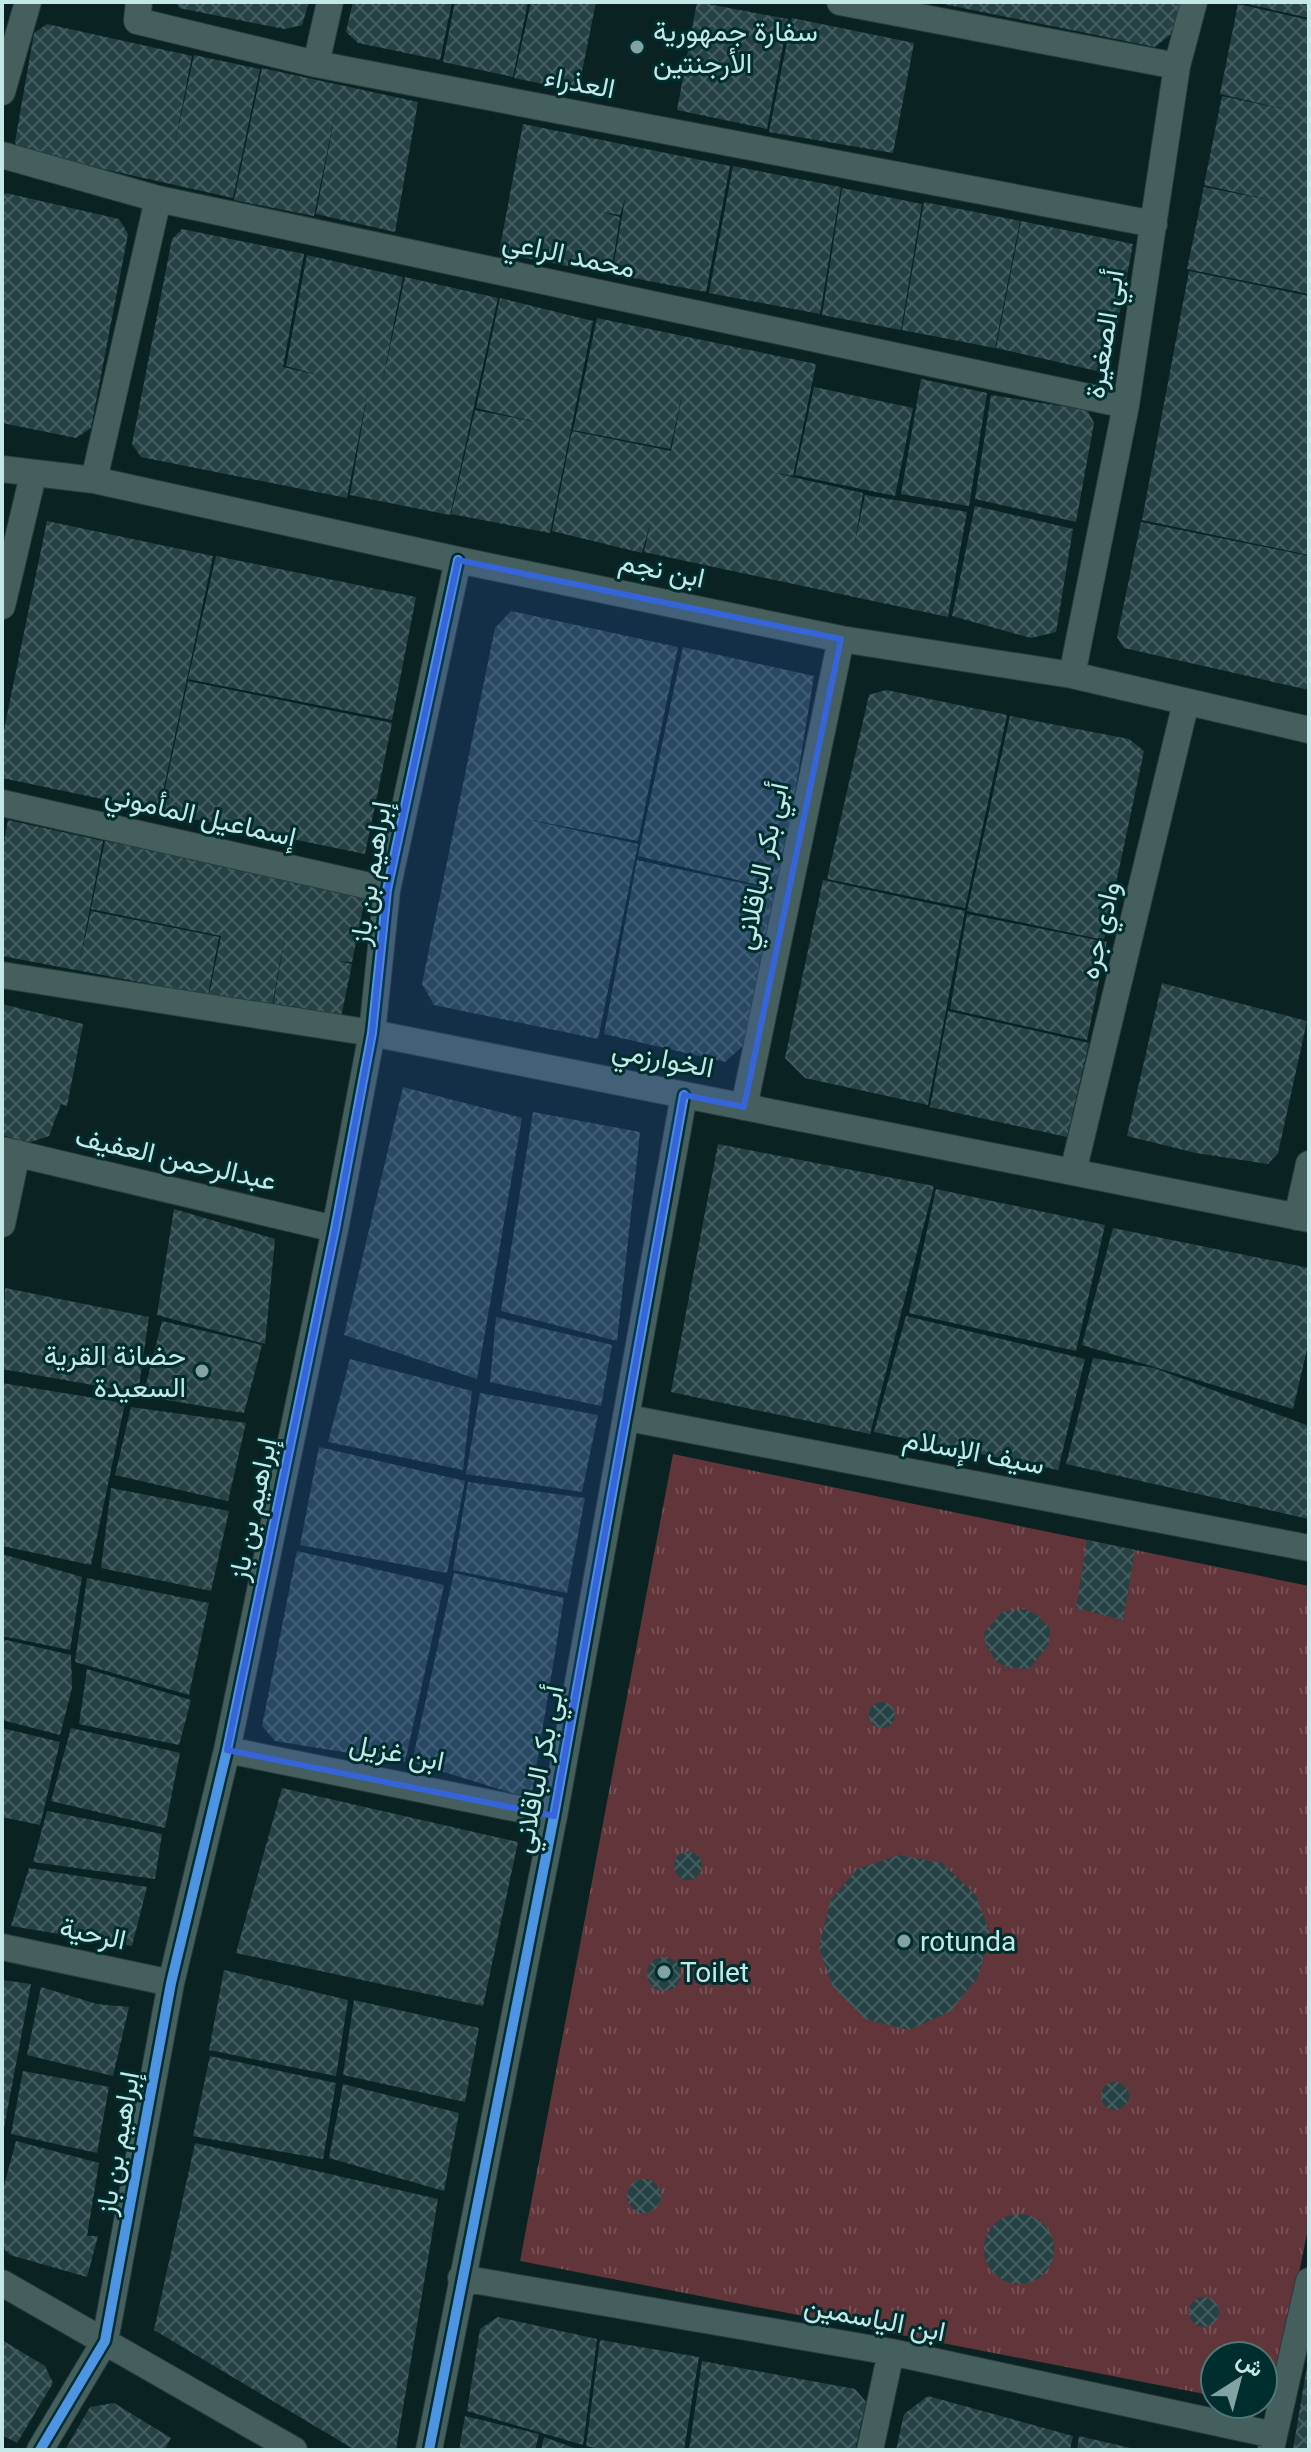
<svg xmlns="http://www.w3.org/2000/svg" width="1311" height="2452" font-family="Roboto,Vazirmatn,sans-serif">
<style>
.grass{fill:url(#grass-tufts)}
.building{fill:url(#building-cross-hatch)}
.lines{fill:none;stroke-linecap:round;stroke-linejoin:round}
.street-casing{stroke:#2a3c3c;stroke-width:28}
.street{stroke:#455f5f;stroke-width:26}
.cycleway-casing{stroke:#002d2d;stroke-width:15}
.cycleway{stroke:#4d94e3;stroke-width:10}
.marked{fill:#3665da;fill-opacity:0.2;stroke:#3665da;stroke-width:6;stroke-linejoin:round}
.poi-dot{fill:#82a3a2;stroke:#002d2d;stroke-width:3}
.labels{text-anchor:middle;stroke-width:6;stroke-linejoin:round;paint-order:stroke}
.poi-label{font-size:28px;fill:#c3e8e7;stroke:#002d2d;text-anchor:start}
.street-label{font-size:28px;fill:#c3e8e7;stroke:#002d2d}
</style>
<defs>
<pattern id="grass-tufts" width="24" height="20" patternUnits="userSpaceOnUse" patternTransform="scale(2)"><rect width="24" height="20" fill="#613539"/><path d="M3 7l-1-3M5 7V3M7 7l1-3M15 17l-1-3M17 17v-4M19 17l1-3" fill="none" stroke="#765256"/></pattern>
<pattern id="building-cross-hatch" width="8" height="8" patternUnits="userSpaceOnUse" patternTransform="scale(2)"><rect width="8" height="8" fill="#264245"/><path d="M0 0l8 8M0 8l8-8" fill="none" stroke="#445d60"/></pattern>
</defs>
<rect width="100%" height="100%" fill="#0a2222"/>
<path class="grass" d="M673,1454L1309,1586V2223L1273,2407L1258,2404H1263V2356H1215V2396L520,2261Z"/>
<path class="building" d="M176,2H309L302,25L284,29L179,8Z
M353,2H452L440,60L358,43L346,32Z
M455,2H528L513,77L443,62Z
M531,2H596L578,91L514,78Z
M697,2L788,19L767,129L677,110Z
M933,2H1181L1175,31L1155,47Z
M1243,2H1309V18L1243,3Z
M1238,4L1309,20V294L1187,269L1204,187L1279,202L1204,185L1222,96L1292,111L1220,94Z
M792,18L914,43L893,153L769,132Z
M47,24L192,56L174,149L194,55L260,69L233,198L19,150L15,142L34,33Z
M262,68L418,102L395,232L316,214L338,99L314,216L234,200Z
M523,124L730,166L706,292L612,274L625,199L620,215L601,212L620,217L611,274L499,253Z
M733,166L841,187L820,314L709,293Z
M842,188L922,204L901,330L822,315Z
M6,193L119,219L128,234L91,428L76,438L2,423V196Z
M924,202L1020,221L995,348L902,330Z
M1021,221L1133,244L1109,368L1097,371L996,348Z
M182,229L304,254L283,367L322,376L286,366L307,255L403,277L381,389L405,277L498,298L450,515L350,495L369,385L347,498L141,457L132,444L172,239Z
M1189,271L1309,296V555L1142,520Z
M500,298L593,321L550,533L451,514L475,410L545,424L476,408Z
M597,318L816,364L793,476L770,472L863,493L855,542L865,495L967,512L948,617L644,552L651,520L642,553L552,531L572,431L671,451L684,386L670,449L573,430Z
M921,379L987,393L969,506L901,494Z
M814,387L913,408L895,496L795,475Z
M991,395L1087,410L1094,423L1076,522L975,499Z
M975,506L1073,529L1056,632L1031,638L952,616Z
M47,521L213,556L159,811L2,778V739Z
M1141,522L1309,556V690L1124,648L1117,637Z
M216,556L416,597L392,720L188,679Z
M511,611L678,647L638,841L516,817L638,844L598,1039L434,1005L422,984L495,628Z
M683,647L814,676L779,890L638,856Z
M188,681L392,723L365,854L160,812Z
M886,690L1007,715L965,908L827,879L869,695Z
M1010,716L1129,739L1144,751L1104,940L967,911Z
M8,820L103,841L79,965L91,911L219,937L208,995L2,956V851Z
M105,841L366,894L352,962L339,961L352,964L341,1017L273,1006L290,905L272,1007L209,995L221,936L91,909Z
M637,860L778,891L744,1045L725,1062L604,1034Z
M823,880L965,911L928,1105L805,1078L785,1058Z
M967,914L1107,942L1087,1040L950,1009Z
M1162,983L1307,1021L1278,1153L1268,1164L1196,1153L1127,1136Z
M2,1004L83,1024L67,1106L61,1104L49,1136L28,1143L2,1135Z
M948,1011L1089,1043L1067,1137L930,1107Z
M403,1087L522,1118L477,1379L344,1335Z
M533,1112L640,1132L617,1341L501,1311Z
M718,1144L934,1186L870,1434L671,1392Z
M936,1189L1105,1225L1076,1351L909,1313Z
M174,1209L275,1239L265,1344L157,1315Z
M1113,1228L1309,1268V1341L1293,1409L1082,1345Z
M5,1288L149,1317L138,1393L2,1369Z
M906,1316L1085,1359L1058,1470L874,1432Z
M496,1317L612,1345L601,1406L490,1382Z
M162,1321L262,1345L244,1413L143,1396Z
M1093,1358L1154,1368L1309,1426V1519L1066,1464Z
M350,1359L472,1391L463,1470L328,1442Z
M2,1383L125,1403L91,1565L2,1546Z
M480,1393L598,1415L582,1492L466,1474Z
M131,1407L246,1423L228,1501L115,1475Z
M319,1447L465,1481L447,1573L300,1545Z
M468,1482L585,1498L567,1593L453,1570Z
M111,1488L229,1511L211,1591L101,1568Z
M1087,1540L1135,1550L1123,1620L1076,1608Z
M297,1551L444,1585L405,1762L275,1741L262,1726Z
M2,1554L82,1577L70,1650L2,1636Z
M454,1573L564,1598L531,1799L412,1762Z
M87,1578L209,1603L189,1695L75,1662Z
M1024,1609L1036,1614L1050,1628L1049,1644L1029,1669L1009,1668L996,1661L986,1645L984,1633L1002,1612Z
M2,1639L71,1655L72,1688L60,1735L2,1720Z
M87,1669L191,1700L179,1745L79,1724Z
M869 1715a13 13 0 1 1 26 0a13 13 0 1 1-26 0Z
M2,1728L60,1742L40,1825L2,1817Z
M71,1728L180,1753L165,1828L51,1801Z
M282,1788L518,1842L483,2006L236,1953Z
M47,1811L162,1834L155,1879L33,1862Z
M674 1866a14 14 0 1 1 28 0a14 14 0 1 1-28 0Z
M899,1855L942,1863L976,1895L990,1934L978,1977L951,2011L909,2030L865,2019L833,1987L819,1948L830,1901L857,1869Z
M29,1868L147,1887L132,1946L11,1926Z
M647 1974a17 17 0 1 1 34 0a17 17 0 1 1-34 0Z
M224,1970L348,2000L336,2076L209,2050Z
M2,1980L31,1984L4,2128H2Z
M41,1987L97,2004L129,2007L113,2076L27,2055Z
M354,2000L479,2028L465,2102L343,2075Z
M210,2056L336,2083L323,2159L193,2136Z
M23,2071L109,2087L97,2153L11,2134Z
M1101 2096a14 14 0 1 1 28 0a14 14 0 1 1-28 0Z
M343,2084L459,2113L444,2191L329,2158Z
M16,2141L99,2163L87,2236H98L87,2277L10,2255L2,2247V2193Z
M195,2143L438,2199L396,2450H355L154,2330Z
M627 2196a17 17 0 1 1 34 0a17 17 0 1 1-34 0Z
M984 2249a35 35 0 1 1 70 0a35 35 0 1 1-70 0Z
M1189 2312a15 15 0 1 1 30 0a15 15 0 1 1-30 0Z
M498,2317L597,2339L583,2445L467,2411L480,2329Z
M2,2340L45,2366L53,2383L17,2443L2,2435Z
M600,2340L699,2357L684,2450H604L586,2446Z
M702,2361L855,2389L866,2402L855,2450H689Z
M1307,2366L1309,2450H1296L1293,2449Z
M928,2396L1073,2436L1070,2450H896L904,2414Z
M114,2403L171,2438L164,2450H65L90,2407Z
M465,2416L539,2434L535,2450H459Z
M1079,2436L1135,2449V2450H1077Z
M544,2437L580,2450H541Z"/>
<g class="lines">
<defs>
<path id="street" d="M139,2L137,21L316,64L1154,224
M840,2L1177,66
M316,64L330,2
M2,92L28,2
M2,155L158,199L1126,405
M2,469L94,480L458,560L841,639L1072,675L1309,730
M94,480L158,199
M2,606L33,475
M1072,675L1126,405L1177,66L1194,2
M2,803L387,890
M2,975L372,1033L1309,1219
M744,1107L841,639
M2,1150L335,1229
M1073,1172L1186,702
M1297,1217L1309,1164
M2,1224L17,1153
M628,1418L1309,1548
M227,1750L554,1816
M2,1947L171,1983
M461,2278L891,2352L1274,2435
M2,2283L294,2450
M1271,2449L1309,2281
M40,2450L105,2341L171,1983L227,1750L335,1229L372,1033L387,890L458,560
M429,2450L554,1816L684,1095
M870,2450L891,2352"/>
</defs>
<use href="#street" class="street-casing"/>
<use href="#street" class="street"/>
<defs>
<path id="cycleway" d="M40,2450L105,2341L171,1983L227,1750L335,1229L372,1033L387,890L458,560
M429,2450L554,1816L684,1095"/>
</defs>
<use href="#cycleway" class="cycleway-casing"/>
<use href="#cycleway" class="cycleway"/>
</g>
<path class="marked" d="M458,560L841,639L744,1107L684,1095L554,1816L227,1750L335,1229L372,1033L387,890Z"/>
<g class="poi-dot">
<circle cx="637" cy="47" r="8"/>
<circle cx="202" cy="1371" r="8"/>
<circle cx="904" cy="1941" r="8"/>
<circle cx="664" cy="1972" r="8"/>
</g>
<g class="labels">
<g class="poi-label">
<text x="653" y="41">سفارة جمهورية<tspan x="653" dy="32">الأرجنتين</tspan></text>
<text x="186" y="1365" text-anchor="end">حضانة القرية<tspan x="186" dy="32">السعيدة</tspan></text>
<text x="920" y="1951">rotunda</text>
<text x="680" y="1982">Toilet</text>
</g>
<g class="street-label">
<text transform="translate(580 82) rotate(11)" y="10">العذراء</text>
<text transform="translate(569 254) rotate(12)" y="10">محمد الراعي</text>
<text transform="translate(1104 334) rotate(-81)" y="10">أبي الصغيرة</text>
<text transform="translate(662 569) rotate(12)" y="10">ابن نجم</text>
<text transform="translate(201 815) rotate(13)" y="10">إسماعيل المأموني</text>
<text transform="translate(761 866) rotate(-78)" y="10">أبي بكر الباقلاني</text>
<text transform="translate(370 873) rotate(-81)" y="10">إبراهيم بن باز</text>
<text transform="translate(1099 930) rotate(-77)" y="10">وادي جره</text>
<text transform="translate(663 1058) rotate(11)" y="10">الخوارزمي</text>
<text transform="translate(176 1158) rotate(13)" y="10">عبدالرحمن العفيف</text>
<text transform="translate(974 1451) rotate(11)" y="10">سيف الإسلام</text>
<text transform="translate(252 1509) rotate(-78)" y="10">إبراهيم بن باز</text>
<text transform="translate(397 1752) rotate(11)" y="10">ابن غزيل</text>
<text transform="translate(538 1769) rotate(-79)" y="10">أبي بكر الباقلاني</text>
<text transform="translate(93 1933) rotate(12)" y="10">الرحية</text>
<text transform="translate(117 2143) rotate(-80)" y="10">إبراهيم بن باز</text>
<text transform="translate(875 2318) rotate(11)" y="10">ابن الياسمين</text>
</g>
</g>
<rect width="1311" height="2452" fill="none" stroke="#c3e8e7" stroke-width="8"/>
<g transform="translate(1239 2380) rotate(36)"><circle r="38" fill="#002d2d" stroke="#4e7877" stroke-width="2"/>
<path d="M0-6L14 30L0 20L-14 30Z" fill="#82a3a2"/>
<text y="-12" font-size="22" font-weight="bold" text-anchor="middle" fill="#c3e8e7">ش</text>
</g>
</svg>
